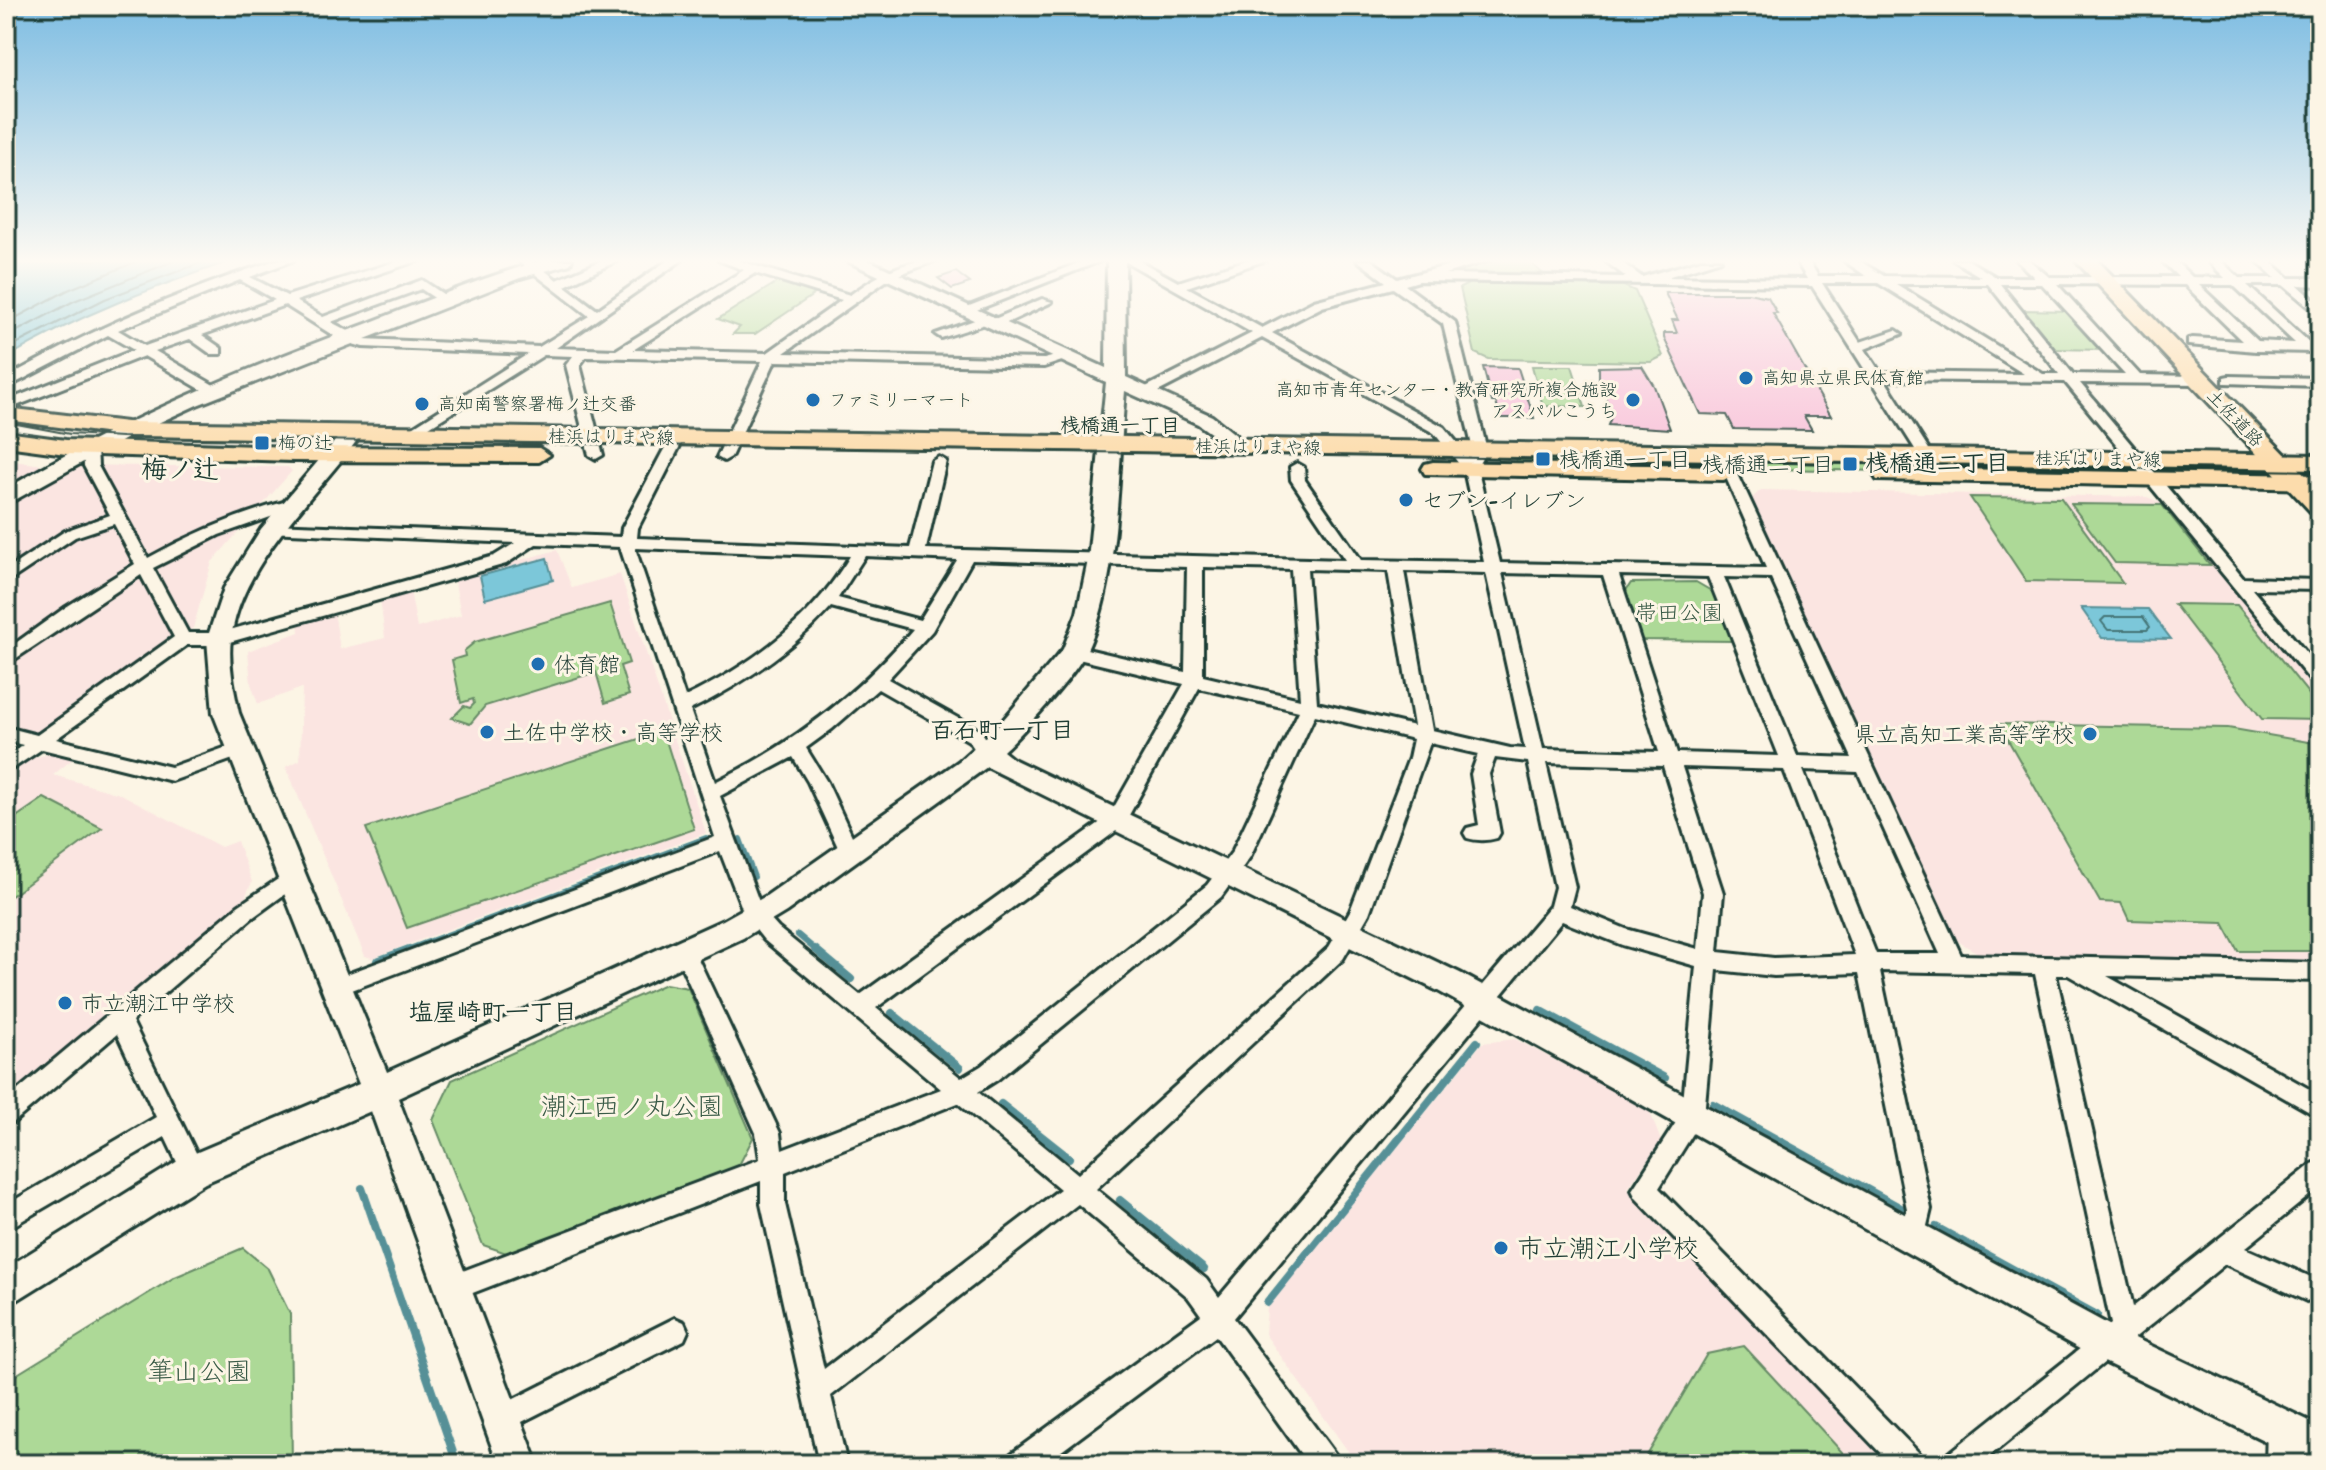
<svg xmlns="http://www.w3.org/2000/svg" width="2326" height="1470" font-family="Sriracha,'Klee One',sans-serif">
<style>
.built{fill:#fbe5e1}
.green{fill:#add997;stroke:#668b66;stroke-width:2}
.water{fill:#7bc7d9;stroke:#569097;stroke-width:2}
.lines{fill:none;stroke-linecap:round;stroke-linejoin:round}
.shore{stroke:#447476;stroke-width:2}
.stream-far1{stroke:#569097;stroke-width:6}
.stream{stroke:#569097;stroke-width:8}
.building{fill:#f8c1d9;stroke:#1f3d34;stroke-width:2}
.street-casing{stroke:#1f3d34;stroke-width:6}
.secondary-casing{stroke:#1f3d34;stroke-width:6}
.primary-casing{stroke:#1f3d34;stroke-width:6}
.highway-casing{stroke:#1f3d34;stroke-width:6}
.street{fill:#fcf5e5;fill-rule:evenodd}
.secondary{fill:#fcf5e5;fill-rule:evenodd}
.primary{fill:#fcdcac;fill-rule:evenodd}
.highway{fill:#fcdcac;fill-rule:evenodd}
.tram{stroke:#1f3d34;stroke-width:2}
.poi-dot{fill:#1f6fb2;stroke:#fcf5e5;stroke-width:3}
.labels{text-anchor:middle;stroke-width:6;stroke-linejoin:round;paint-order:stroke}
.far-poi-label{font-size:18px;fill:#1f3d34;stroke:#fcf5e5;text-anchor:start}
.far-street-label{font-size:18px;fill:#1f3d34;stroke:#fcf5e5}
.far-neighbourhood-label{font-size:20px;font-weight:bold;fill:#1f3d34;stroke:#fcf5e5}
.poi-label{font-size:22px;fill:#1f3d34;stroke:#fcf5e5;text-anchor:start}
.park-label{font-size:22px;fill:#3b5c48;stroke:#fcf5e5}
.neighbourhood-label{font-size:24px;font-weight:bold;fill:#1f3d34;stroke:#fcf5e5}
.quarter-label{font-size:26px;font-weight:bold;fill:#1f3d34;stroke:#fcf5e5}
.near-park-label{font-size:26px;fill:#3b5c48;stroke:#fcf5e5}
.near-poi-label{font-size:26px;fill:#1f3d34;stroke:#fcf5e5;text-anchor:start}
</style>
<rect width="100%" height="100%" fill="#fcf5e5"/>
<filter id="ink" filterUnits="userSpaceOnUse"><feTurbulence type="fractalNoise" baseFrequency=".0125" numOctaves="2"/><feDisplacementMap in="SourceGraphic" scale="16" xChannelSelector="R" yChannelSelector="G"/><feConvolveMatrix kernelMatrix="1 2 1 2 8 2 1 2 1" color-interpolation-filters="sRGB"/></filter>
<g filter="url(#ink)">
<path class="built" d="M6,460L43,465L288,467L292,471L212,562L193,628L22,749L6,745Z
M1761,490L2147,497L2164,504L2320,695V963L1983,956L1954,939L1751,499Z
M557,550L572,588L620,574L706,833L372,958L365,956L286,767L300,760L302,688L258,704L251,684L248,651L299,632L298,621L334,611L340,649L385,638L380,598L410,590L417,628L461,615L454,578Z
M57,752L74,758L53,775L123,795L221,847L237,841L252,882L242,904L6,1102V775L29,759Z
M1515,1039L1649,1110L1661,1141L1628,1188L1894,1464H1357L1265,1334L1267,1308L1482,1043Z"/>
<path class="green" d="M1500,260H1527L1547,277L1444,275Z
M779,281L816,293L755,334H733L740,327L718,319Z
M1470,283L1624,286L1635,291L1663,356L1651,362L1488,359L1475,353L1460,288Z
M2023,310L2070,311L2104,350L2055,349Z
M1532,366H1572L1585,407L1543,406Z
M1515,457L1882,463L1886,471L1517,465Z
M1958,464L2125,467L2131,474L1963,472Z
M1970,497L2061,498L2123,583L2026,581Z
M2071,504L2162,505L2210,565L2115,563Z
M1696,582L1713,592L1733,641L1639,640L1625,592L1631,583Z
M610,603L629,663L620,666L629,695L605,703L596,672L485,706L470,724L452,718L464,706L470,708L474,704L473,699L461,703L452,660L465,656L464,651L475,642Z
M2174,604L2237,605L2320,708V720L2262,719Z
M1999,724L2228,728L2320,744V951H2238L2223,923L2129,920L2121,903L2100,902Z
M663,731L694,829L407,928L366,828Z
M44,798L102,828L6,900V824Z
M665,984L688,988L753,1138L737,1169L512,1255L483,1245L433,1120L452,1080Z
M243,1248L268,1269L290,1314L292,1464H6V1381L175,1277Z
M1744,1346L1853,1464H1642L1707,1354Z"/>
<path class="water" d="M6,260H233C154,287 78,315 6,358Z
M547,558L553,580L485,599L480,576Z
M2081,608L2148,609L2171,639L2102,638Z"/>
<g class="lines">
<path class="shore" d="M6,323L68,290L140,260
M6,337L74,301L176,260
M6,349L105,299L208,260
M2105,617H2143L2150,627L2147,630H2108L2101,621Z"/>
<path class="stream-far1" d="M740,839L754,877
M798,935L817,951
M404,951L706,838"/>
<path class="stream" d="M815,949L851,979
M377,961L409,949
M1540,1010L1665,1078
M892,1013L960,1068
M1001,1104L1069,1158
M1713,1104L1901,1208
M362,1188L457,1464
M1120,1200L1204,1269
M1936,1227L2097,1315
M1267,1303L1477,1042"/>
</g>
<path class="building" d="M956,272L970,283L952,289L938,278Z
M1665,293H1748L1768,297L1777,313H1773L1831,416H1804L1812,430L1734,429L1727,415L1700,414L1664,338V333H1677L1672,320H1678Z
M1642,366L1654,386L1670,429L1608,425L1612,415L1599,381V367Z
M1483,367L1518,368L1534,418H1500L1496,402H1492Z"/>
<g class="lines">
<defs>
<path id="street" d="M276,260H294L250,277L287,296L401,260H420L296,301L323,317L422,280L452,300L442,303L421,289L331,322L364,339L539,347L589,316L517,260H531L557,280L603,260H619L565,286L597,310L668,260H682L556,348L616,350L744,270L718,260H737L850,295C878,275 903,260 937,260L890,278L784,353L1044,359L1067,353L1074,357L1044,367L775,361L731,457L724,461L717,457L762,361L586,357L580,365L603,455L596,459L589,455L566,365L573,356L544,355L413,437L406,433L408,430L528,354L363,347L342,341L285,305L202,335L221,348V354H211L190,339L155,351L219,388V394H209L144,356L6,410V401L134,350L108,335L6,388V378C91,329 182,291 276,260ZM755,273L842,300L767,353L633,350ZM240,280L275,300L145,346L118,330Z
M1086,260H1103L969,313L959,310Z
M1123,260H1138L1178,282L1247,260H1266L1187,287L1262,328L1314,301L1386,282L1357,260H1371L1397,279L1469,260H1489L1445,274L1626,277L1604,260H1618L1642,277L1701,260H1721L1667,277L1807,279L1796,260H1808L1818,276H1866L1843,260H1858L1884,276L1981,277L1953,260H1968L1996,277H2034L2016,260H2029L2049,277H2178L2161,260H2174L2192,277L2225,278L2207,260H2220L2239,278H2275L2256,260H2269L2289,278H2320V286L2298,285L2320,305V316L2283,285H2247L2311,344L2318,345V351L2313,352L2256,351L2188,345V339L2193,338L2242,341L2185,285L2057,284L2140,375L2199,376L2206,380L2199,384L2080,383L2243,578L2320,580V590L2252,589L2320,669V687L2314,685L2065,382L1885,380L1946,476L1939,480L1932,476L1812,286L1419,281L1405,285L1455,322L1487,450L1477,467L1500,563L1766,568L1724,473L1731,469L1736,470L1961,955L2320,963V981L2107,976L2320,1095V1118L2068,975H2056L2133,1307L2312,1164L2320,1161V1187L2245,1248L2320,1281V1307L2225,1264L1980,1464H1944L1948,1454L2111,1324L2035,974L1880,971L1931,1209L1922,1247L1913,1250L1904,1247L1901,1238L1907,1209L1859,973L1774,976L1717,970L1704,1116L1659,1188L1920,1454L1924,1464H1891L1636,1198L1632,1190L1682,1113L1696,966L1622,945L1562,921L1234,1318L1335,1454L1339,1464H1308L1216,1336L1044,1464H1007L1011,1454L1201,1315L1188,1297L1078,1204L831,1396L847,1464H819L761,1204V1181L452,1301L443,1297L439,1288L443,1279L452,1275L760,1159L756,1133L675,952L678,946L685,943L692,946L780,1133L782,1150L941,1089L764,940L745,916L720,851L336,996L328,993L325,987L328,981L715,837L620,547L536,544L506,564L219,645H187L56,739L171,767L241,742L247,744L250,749L247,754L172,781L42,749L6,773V757L23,745L6,741V727L37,735L174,637L141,575L6,665V650L66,607L135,564L114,524L75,537L6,583V570L65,531L110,515L84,466L83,447L90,443L97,447L98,466L148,558C193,533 241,513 291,500L299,505L296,508L219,535L153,568L188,633H219L494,556L515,543L267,532L264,529L272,524L621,537L622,528L670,438L677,434L684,438L638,528L637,538L910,548L932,461L939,457L946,461L926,549L1345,560L1291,480L1290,467L1297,463L1304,467L1305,480L1361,560L1484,562L1464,470L1434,433L1262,338L1152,395H1142V389L1252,333ZM1822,283H1878L2024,374L1880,372L1865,349L1902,334L1896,330L1860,342ZM1896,284H1988L2059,374H2043ZM2000,284H2042L2125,375L2073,374ZM2199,285H2233L2295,343L2258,341ZM1393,288L1443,324L1473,450L1469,457L1444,427L1272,333L1322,307ZM635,548L850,556C812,620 752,665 685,697ZM865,556L957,560L920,620L838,598ZM972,560L1187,567L1185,672L1074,646L1066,652L1074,658L1184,684L1109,816L860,995L778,928L762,910L720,796L793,757L808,782L842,856L849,859L856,856L859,851L827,782L806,748L832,729L878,689L969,741L980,757H992L995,752L981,731L888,679L932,631ZM1203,567L1291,569L1300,699L1203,676ZM1307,569L1388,571L1414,726L1317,703ZM1404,571L1486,573L1525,749L1510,748L1432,730ZM1502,573L1603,575L1659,752L1543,749ZM1619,575L1708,577L1779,756L1677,753ZM1724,577L1771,578L1852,758L1797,756ZM831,607L913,629C857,695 793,744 715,782L690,710C743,684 790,652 831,607ZM1199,688L1299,711L1232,852L1207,885L981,1066L961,1078L876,1008L1123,826ZM1315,715L1413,739L1409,758L1350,911L1329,947L1078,1174L978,1092L997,1080L1221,897L1250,857ZM1430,743L1478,754L1471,774L1479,825L1467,828L1464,833L1467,838C1477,841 1487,841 1497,838L1500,833L1489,774L1495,758L1528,762L1555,887L1550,906L1219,1297L1206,1279L1096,1189L1343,959L1369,914ZM1546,763L1663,766L1703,893L1698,949L1626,929L1570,906L1575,887ZM1682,767L1784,770L1855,955L1774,958L1718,952L1723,893ZM1803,770L1858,772L1940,954H1876ZM958,1103L1060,1189L824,1369L785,1204V1172Z
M1042,299L1052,302L998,327H990L988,323L941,338L935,334L986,316L992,320Z
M2229,376L2320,378V386L2224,383V377Z
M293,869L300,871L303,877L300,883L252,918L132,1021L201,1163L205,1171L201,1179L193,1182L185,1179L165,1137L6,1230V1205L156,1117L117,1034L14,1122L6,1125V1100L238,906Z
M675,1318L684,1322L688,1331L684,1340L510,1428L501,1432L492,1428L488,1419L492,1410Z
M2280,1415L2290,1418L2293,1428L2294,1464H2266L2267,1428L2270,1418Z"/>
<path id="secondary" d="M544,260H572L570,264L520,278L197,405L134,434L6,505V489C120,421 241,370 366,324C425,301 484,277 544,260Z
M845,260H868L1106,368L1107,260H1125L1126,377L1212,416L1236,435L1237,447L1234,451H1220L1216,437L1198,424L1125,391C1118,469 1120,582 1086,652C1075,675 1023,733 1003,751L1013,759L1460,973L2120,1331L2320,1426V1464L2306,1461L2094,1357L1438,991L987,767L786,912L743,938L398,1098L538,1464H498L371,1111L205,1183L6,1307V1268L181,1159L359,1084L213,713L207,639L224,588L261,529L346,428L353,426L363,432C320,493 241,561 231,639C228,663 234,690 239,713L387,1072L723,920L766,896L959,761L998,726L1063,649L1077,613L1088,560L1106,382Z"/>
<path id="primary" d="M6,408L127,422L2320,455V469L127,436L6,420Z
M6,432L66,440L293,447L539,448L550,455L539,462L293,461L66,454L6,446Z
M1433,462L1723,466L1731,468L1734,473L1731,478L1723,480L1425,474L1422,469L1425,464Z
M1885,468L2320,475V489L1877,480L1874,475L1877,470Z"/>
<path id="highway" d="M2075,260H2097L2320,490V514L2311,512Z"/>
</defs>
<use href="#street" class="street-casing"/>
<use href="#secondary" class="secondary-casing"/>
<use href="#primary" class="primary-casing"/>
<use href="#highway" class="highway-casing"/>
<use href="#street" class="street"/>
<use href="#secondary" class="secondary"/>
<use href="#primary" class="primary"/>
<use href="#highway" class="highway"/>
<path class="tram" d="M6,422L70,434L122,437L2320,471"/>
</g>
</g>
<linearGradient id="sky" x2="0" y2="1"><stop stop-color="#7cbce2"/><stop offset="0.56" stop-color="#fefaf3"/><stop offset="1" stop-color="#fefaf3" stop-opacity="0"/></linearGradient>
<rect width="2326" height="466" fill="url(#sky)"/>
<g class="poi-dot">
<circle cx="1746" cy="378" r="8"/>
<circle cx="813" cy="400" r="8"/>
<circle cx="1633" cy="400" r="8"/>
<circle cx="422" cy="404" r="8"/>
<rect x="254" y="435" width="16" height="16" rx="4"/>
<rect x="1535" y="451" width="16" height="16" rx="4"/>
<rect x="1842" y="456" width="16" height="16" rx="4"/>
<circle cx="1406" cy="500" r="8"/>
<circle cx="538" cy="664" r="8"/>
<circle cx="487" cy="732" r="8"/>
<circle cx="2090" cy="734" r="8"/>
<circle cx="65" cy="1003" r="8"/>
<circle cx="1501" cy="1248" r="8"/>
</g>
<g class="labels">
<g class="far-poi-label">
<text x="1762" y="384">高知県立県民体育館</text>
<text x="1617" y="396" text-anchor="end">高知市青年センター・教育研究所複合施設<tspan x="1617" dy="21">アスパルこうち</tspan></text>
<text x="829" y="406">ファミリーマート</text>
<text x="438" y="410">高知南警察署梅ノ辻交番</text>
<text x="278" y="449">梅の辻</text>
</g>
<g class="far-street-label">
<text transform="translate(2235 418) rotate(46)" y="6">土佐道路</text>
<text transform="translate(611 437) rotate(1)" y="6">桂浜はりまや線</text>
<text transform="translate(1258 447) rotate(1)" y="6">桂浜はりまや線</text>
<text transform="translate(2098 459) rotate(1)" y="6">桂浜はりまや線</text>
</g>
<g class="far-neighbourhood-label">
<text x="1120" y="432">桟橋通一丁目</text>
</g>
<g class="poi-label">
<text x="1559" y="467">桟橋通一丁目</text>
<text x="1834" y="472" text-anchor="end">桟橋通二丁目</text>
<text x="1422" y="508">セブン-イレブン</text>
<text x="554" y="672">体育館</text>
<text x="503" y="740">土佐中学校・高等学校</text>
<text x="2074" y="742" text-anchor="end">県立高知工業高等学校</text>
<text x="81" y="1011">市立潮江中学校</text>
</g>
<g class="park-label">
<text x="1679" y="620">帯田公園</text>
</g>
<g class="neighbourhood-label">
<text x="1937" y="471">桟橋通二丁目</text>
<text x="1002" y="738">百石町一丁目</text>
<text x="493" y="1020">塩屋崎町一丁目</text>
</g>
<g class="quarter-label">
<text x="180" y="478">梅ノ辻</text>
</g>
<g class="near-park-label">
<text x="632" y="1115">潮江西ノ丸公園</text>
<text x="199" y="1380">筆山公園</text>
</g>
<g class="near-poi-label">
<text x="1517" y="1257">市立潮江小学校</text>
</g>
</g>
<rect width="2326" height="1470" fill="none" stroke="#fcf5e5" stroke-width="32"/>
<rect x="16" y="16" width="2294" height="1438" fill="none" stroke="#1f3d34" stroke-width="3" filter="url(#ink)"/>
</svg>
